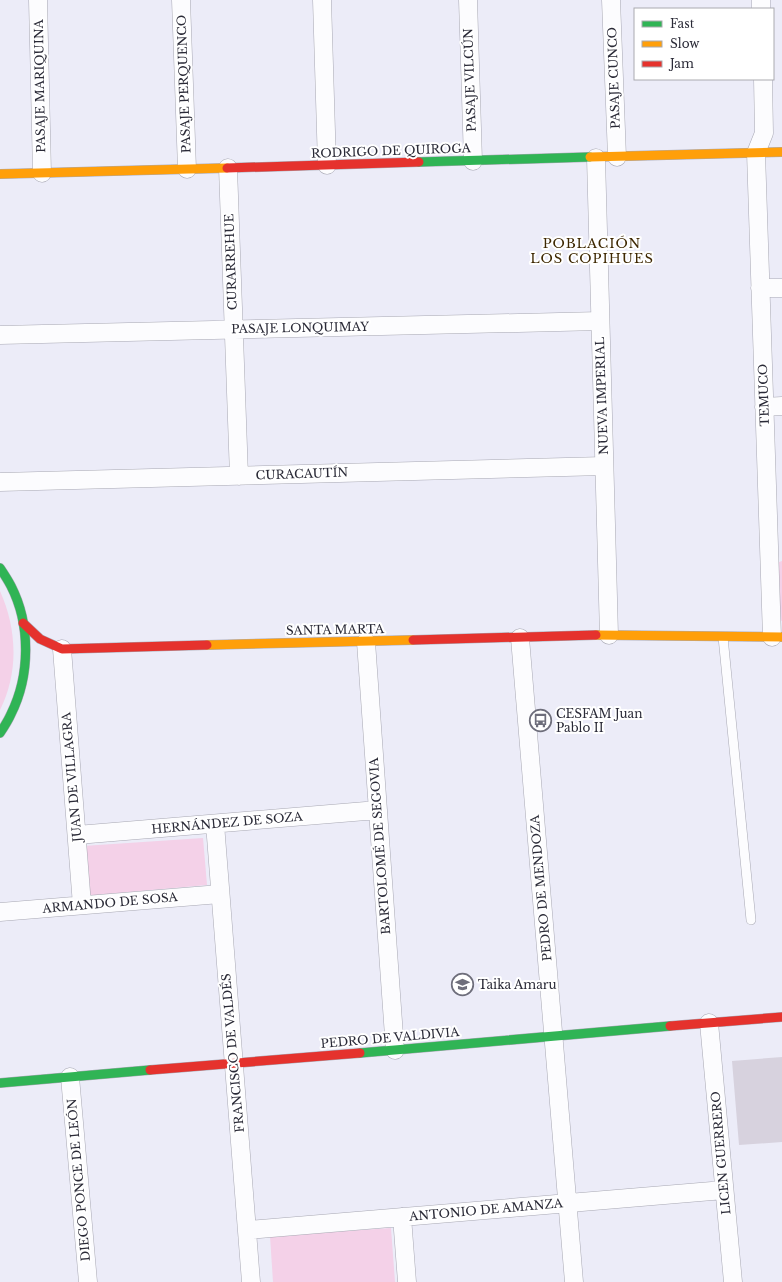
<svg xmlns="http://www.w3.org/2000/svg" width="782" height="1282" font-family="'Libre Baskerville',serif">
<style>
.green{fill:#f4d1e8}
.building{fill:#d7d2de}
.lines{fill:none;stroke-linecap:round;stroke-linejoin:round}
.lane-casing{stroke:#a8a8b3;stroke-width:10}
.street-casing{stroke:#a8a8b3;stroke-width:19}
.fast-casing{stroke:#a8a8b3;stroke-width:10}
.slow-casing{stroke:#a8a8b3;stroke-width:10}
.jam-casing{stroke:#a8a8b3;stroke-width:10}
.lane{stroke:#fcfcfe;stroke-width:9}
.street{stroke:#fcfcfe;stroke-width:18}
.fast{stroke:#30b455;stroke-width:9}
.slow{stroke:#ff9f0a;stroke-width:9}
.jam{stroke:#e5322d;stroke-width:9}
.labels{text-anchor:middle;stroke-width:4;stroke-linejoin:round;paint-order:stroke}
.street-label{font-size:12px;fill:#2a2a37;stroke:#fff}
.poi-label{font-size:12px;fill:#2a2a37;stroke:#fff;text-anchor:start}
.neighbourhood-label{font-size:13px;letter-spacing:1px;fill:#3e2802;stroke:#fff}
</style>
<rect width="100%" height="100%" fill="#ececf8"/>
<path class="green" d="M782,561V621L780,620L779,562Z
M0,591C17,629 19,672 0,710Z
M203,838L207,885L86,896L83,846Z
M391,1228L395,1282H273L270,1236Z"/>
<path class="building" d="M782,1057V1142L739,1145L732,1061Z"/>
<g class="lines">
<defs>
<path id="lane" d="M723,637L751,920"/>
<path id="street" d="M38,0L42,173
M181,0L187,169
M322,0L327,165
M468,0L473,161
M611,0L617,157
M761,0V9
M763,79L764,133L756,153L772,637
M596,158L609,635
M228,168L239,476
M760,288H782
M0,335L600,321
M764,407L782,406
M0,482L604,466
M520,638L574,1282
M366,642L395,1050
M62,649L82,905
M215,824L251,1282
M77,835L378,810
M0,912L220,894
M709,1023L733,1282
M70,1077L88,1282
M402,1217L407,1282
M247,1230L724,1190"/>
<path id="fast" d="M419,162L590,157
M0,568C4,574 8,580 11,586C31,625 30,676 11,714C8,721 4,727 0,733
M360,1053L670,1026
M0,1083L150,1070"/>
<path id="slow" d="M590,157L782,152
M0,174L227,168
M596,635L782,637
M207,645L413,640"/>
<path id="jam" d="M227,168L419,162
M23,623L40,639L62,649L207,645
M413,640L596,635
M670,1026L782,1017
M150,1070L360,1053"/>
</defs>
<use href="#lane" class="lane-casing"/>
<use href="#street" class="street-casing"/>
<use href="#fast" class="fast-casing"/>
<use href="#slow" class="slow-casing"/>
<use href="#jam" class="jam-casing"/>
<use href="#lane" class="lane"/>
<use href="#street" class="street"/>
<use href="#fast" class="fast"/>
<use href="#slow" class="slow"/>
<use href="#jam" class="jam"/>
</g>
<defs>
<symbol id="bus-ring" viewBox="-11 -11 22 22"><circle r="9.5" fill="#fff" stroke="#6e6e7b" stroke-width="1.5"/><path d="M-5-6H5V4H4V6H2V4H-2V6H-4V4H-5ZM-3.5-4V0h7V-4ZM-3.5 1.2v1.5H-2V1.2ZM2 1.2v1.5H3.5V1.2Z" fill="#6e6e7b"/></symbol>
<symbol id="school-ring" viewBox="-11 -11 22 22"><circle r="9.5" fill="#fff" stroke="#6e6e7b" stroke-width="1.5"/><path d="M0-5L7-2L0 1L-7-2ZM-4 1L0 2.5L4 1V4Q0 6-4 4Z" fill="#6e6e7b"/></symbol>
</defs>
<g fill-rule="evenodd">
<use href="#bus-ring" x="528" y="708" width="25" height="25"/>
<use href="#school-ring" x="450" y="972" width="25" height="25"/>
</g>
<g class="labels">
<g class="street-label">
<text transform="translate(614 78) rotate(-92)" y="4">PASAJE CUNCO</text>
<text transform="translate(470 80) rotate(-92)" y="4">PASAJE VILCÚN</text>
<text transform="translate(184 84) rotate(-92)" y="4">PASAJE PERQUENCO</text>
<text transform="translate(40 86) rotate(-91)" y="4">PASAJE MARIQUINA</text>
<text transform="translate(391 151) rotate(-2)" y="4">RODRIGO DE QUIROGA</text>
<text transform="translate(231 262) rotate(-92)" y="4">CURARREHUE</text>
<text transform="translate(300 328) rotate(-1)" y="4">PASAJE LONQUIMAY</text>
<text transform="translate(764 395) rotate(-92)" y="4">TEMUCO</text>
<text transform="translate(602 396) rotate(-92)" y="4">NUEVA IMPERIAL</text>
<text transform="translate(302 474) rotate(-2)" y="4">CURACAUTÍN</text>
<text transform="translate(335 630) rotate(-1)" y="4">SANTA MARTA</text>
<text transform="translate(72 777) rotate(-95)" y="4">JUAN DE VILLAGRA</text>
<text transform="translate(227 823) rotate(-5)" y="4">HERNÁNDEZ DE SOZA</text>
<text transform="translate(380 846) rotate(-94)" y="4">BARTOLOMÉ DE SEGOVIA</text>
<text transform="translate(541 888) rotate(-95)" y="4">PEDRO DE MENDOZA</text>
<text transform="translate(110 903) rotate(-5)" y="4">ARMANDO DE SOSA</text>
<text transform="translate(390 1038) rotate(-5)" y="4">PEDRO DE VALDIVIA</text>
<text transform="translate(233 1053) rotate(-95)" y="4">FRANCISCO DE VALDÉS</text>
<text transform="translate(721 1153) rotate(-95)" y="4">LICEN GUERRERO</text>
<text transform="translate(79 1180) rotate(-95)" y="4">DIEGO PONCE DE LEÓN</text>
<text transform="translate(486 1210) rotate(-5)" y="4">ANTONIO DE AMANZA</text>
</g>
<g class="poi-label">
<text x="556" y="718">CESFAM Juan<tspan x="556" dy="14">Pablo II</tspan></text>
<text x="478" y="989">Taika Amaru</text>
</g>
<g class="neighbourhood-label">
<text x="592" y="248">POBLACIÓN<tspan x="592" dy="15">LOS COPIHUES</tspan></text>
</g>
</g>
<rect x="634" y="8" width="140" height="72" fill="#ffffff" stroke="#aaaaaf"/>
<rect x="642" y="21" width="20" height="6" fill="#30b455" stroke="#aaaaaf"/>
<text x="670" y="28" font-size="12" fill="#2a2a37">Fast</text>
<rect x="642" y="41" width="20" height="6" fill="#ff9f0a" stroke="#aaaaaf"/>
<text x="670" y="48" font-size="12" fill="#2a2a37">Slow</text>
<rect x="642" y="61" width="20" height="6" fill="#e5322d" stroke="#aaaaaf"/>
<text x="670" y="68" font-size="12" fill="#2a2a37">Jam</text>
</svg>
